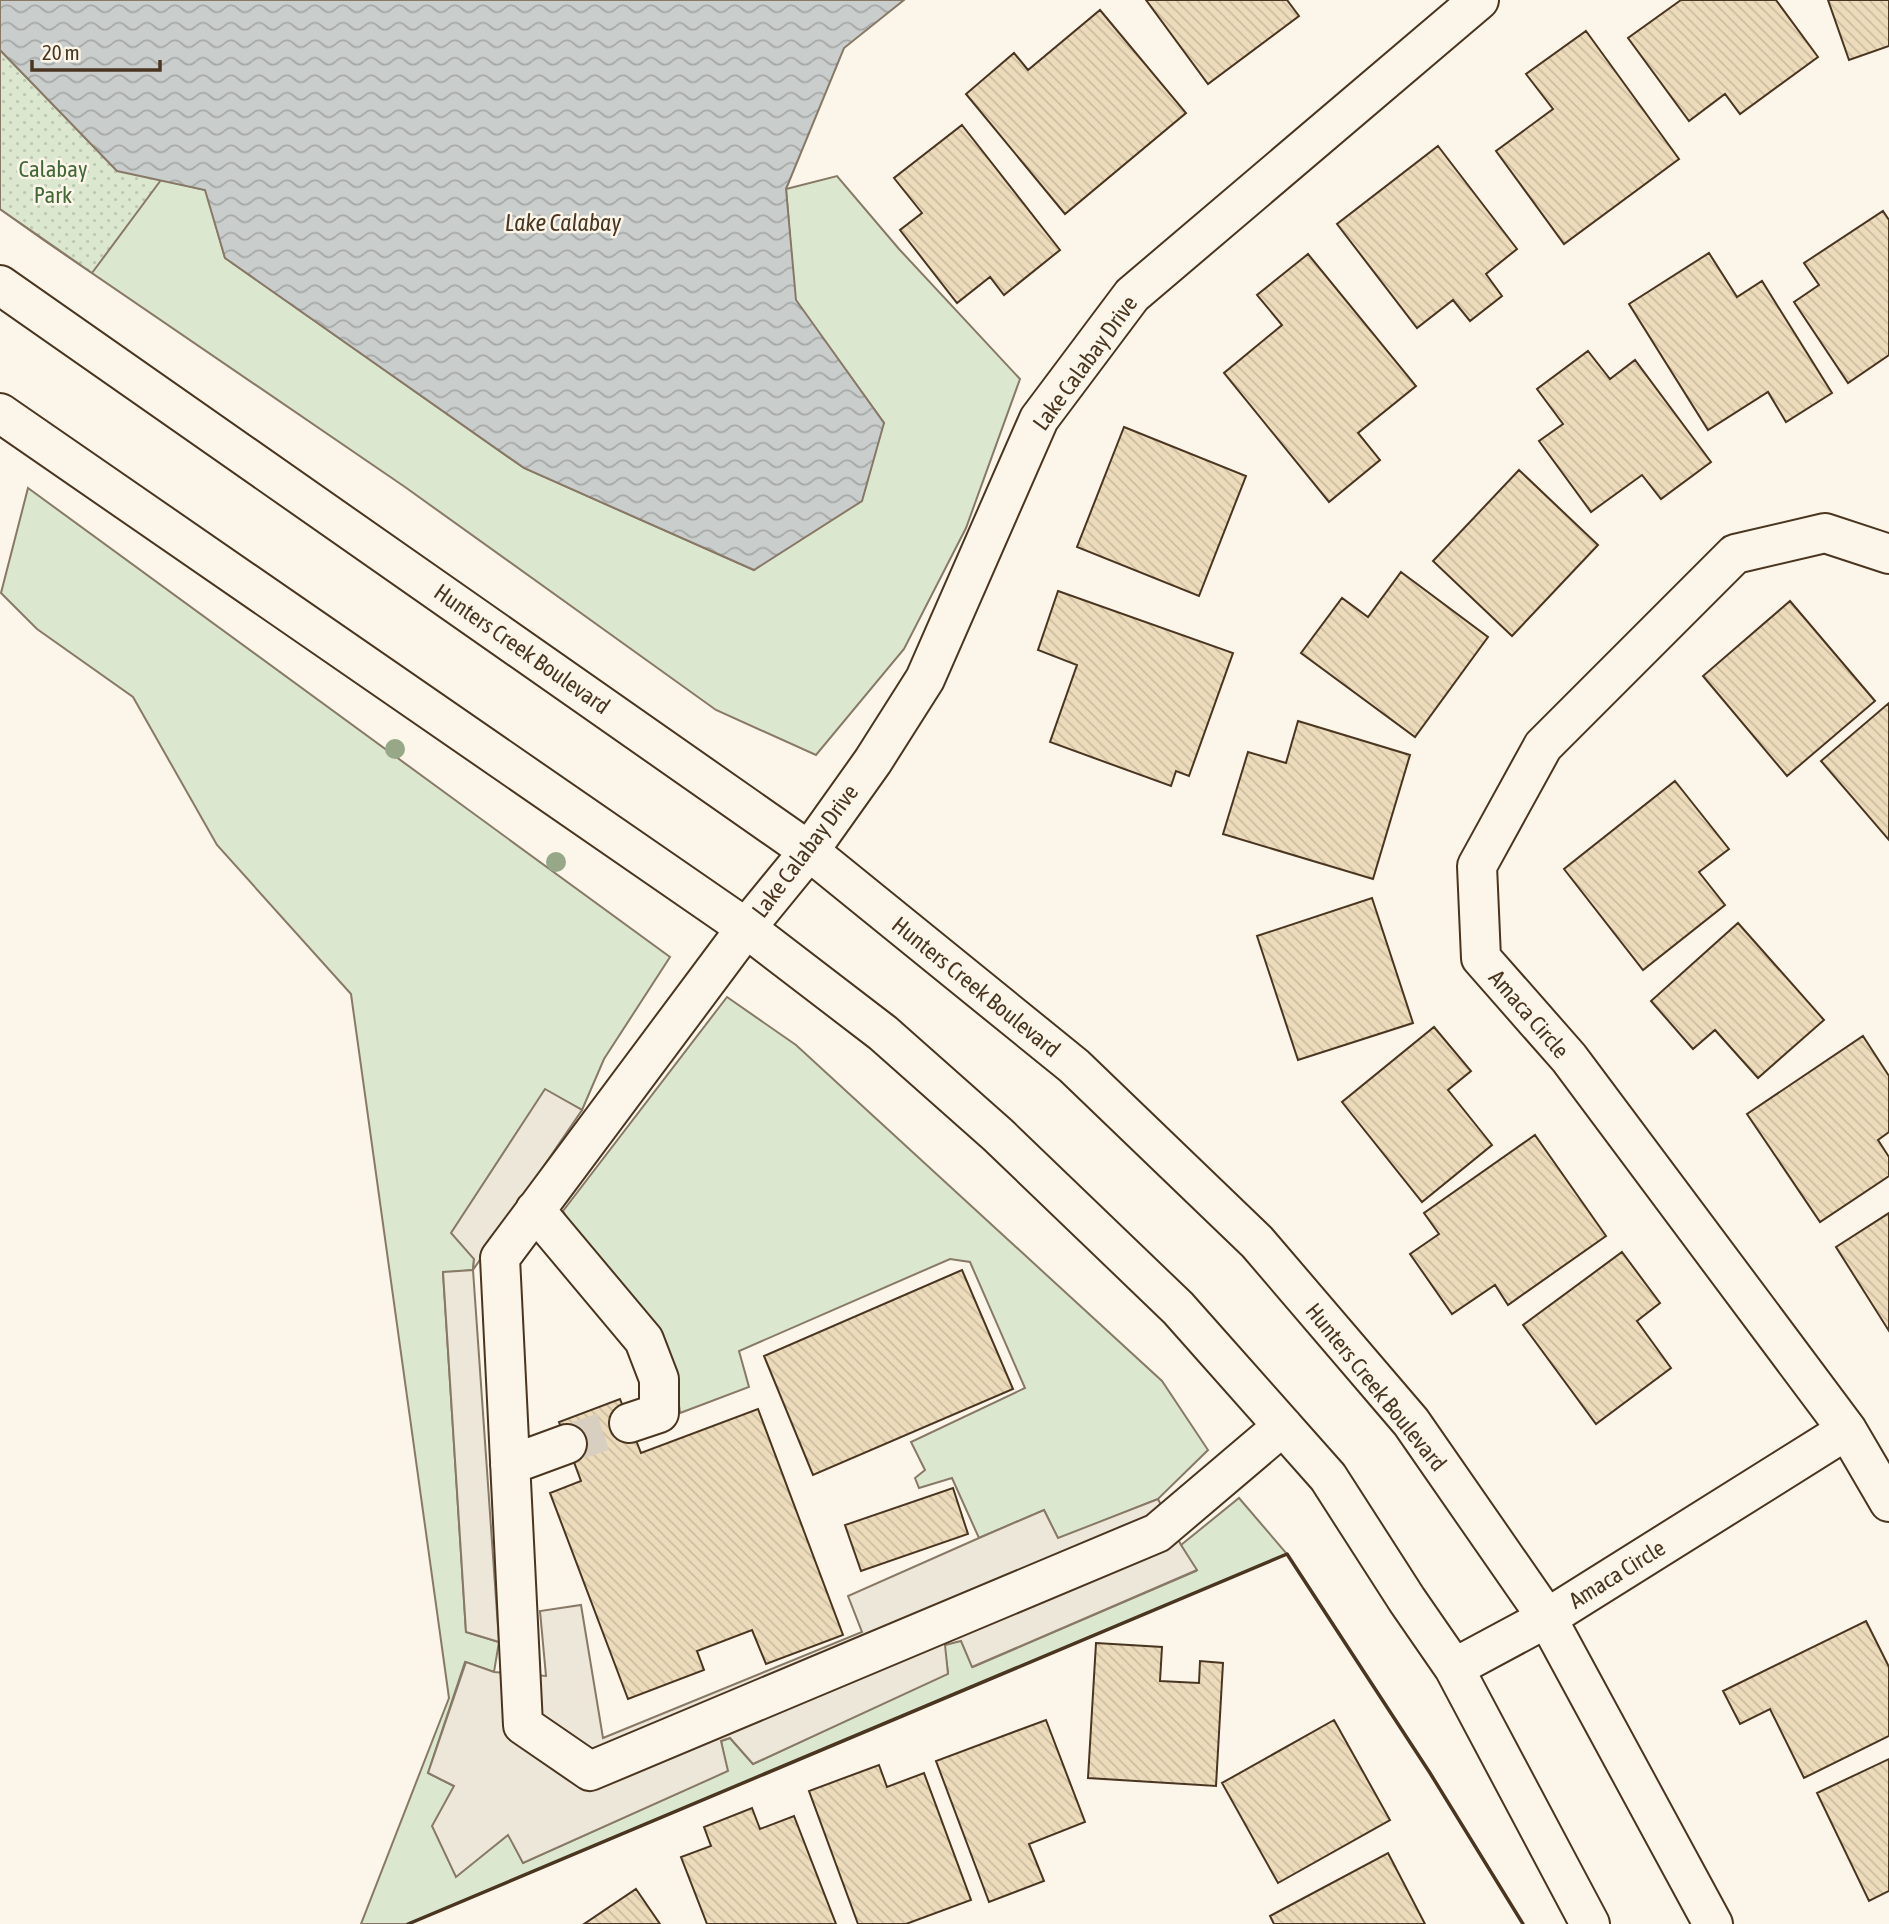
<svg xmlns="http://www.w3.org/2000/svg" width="1889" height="1924" font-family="'Asap Condensed',sans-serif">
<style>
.grass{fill:#dce7d0;stroke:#887966;stroke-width:2}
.park{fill:url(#park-dots);stroke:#887966;stroke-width:2}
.parking{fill:#ede7d9;stroke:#887966;stroke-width:2}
.water{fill:url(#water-waves);stroke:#887966;stroke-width:2}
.building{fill:url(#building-back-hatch);stroke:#4a3520;stroke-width:2}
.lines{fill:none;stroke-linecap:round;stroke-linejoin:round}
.minor-tunnel{stroke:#d8cfc1;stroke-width:38;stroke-dasharray:38 19;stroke-linecap:butt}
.minor-casing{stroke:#4a3520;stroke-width:42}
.minor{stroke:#fbf6e9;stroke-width:38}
.wall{stroke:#4a3520;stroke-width:3.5}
.tree{fill:#96a887}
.labels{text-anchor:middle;stroke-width:5;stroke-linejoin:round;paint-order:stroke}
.park-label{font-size:23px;fill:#436837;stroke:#fbf6e9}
.street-label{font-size:23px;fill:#4a3520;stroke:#fbf6e9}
.water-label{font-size:24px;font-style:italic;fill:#4a3520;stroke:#fbf6e9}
</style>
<defs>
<pattern id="park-dots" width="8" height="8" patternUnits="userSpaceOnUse" patternTransform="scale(1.75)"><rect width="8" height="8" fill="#dce7d0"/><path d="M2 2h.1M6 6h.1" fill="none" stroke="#bec7b2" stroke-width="1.8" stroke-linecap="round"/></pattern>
<pattern id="water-waves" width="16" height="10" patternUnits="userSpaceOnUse" patternTransform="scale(1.75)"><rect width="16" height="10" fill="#c9cecd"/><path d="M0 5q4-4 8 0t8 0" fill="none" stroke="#a5a8a6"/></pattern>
<pattern id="building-back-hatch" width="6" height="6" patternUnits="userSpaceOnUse" patternTransform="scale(1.75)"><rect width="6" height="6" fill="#ecdcbc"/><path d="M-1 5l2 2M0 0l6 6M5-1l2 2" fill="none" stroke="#ccbda1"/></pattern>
</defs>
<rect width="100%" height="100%" fill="#fbf6e9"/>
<path class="grass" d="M0,50L117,170L206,190L225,258L524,468L754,570L884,423L795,300L786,189L837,176L899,249L1020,379L966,528L904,649L816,755L716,710L405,487L45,241L0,209Z
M28,488L670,957L604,1059L582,1110L545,1090L474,1259L473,1270L443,1273L466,1632L499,1642L494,1672L465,1662L428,1773L454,1786L456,1876L509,1834L523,1863L727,1771L721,1741L730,1738L753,1764L948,1673L944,1645L961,1640L973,1667L1196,1571L1181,1545L1239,1498L1287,1554L408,1924H361L449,1698L351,994L217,845L133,697L37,629L1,593Z
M727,997L796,1045L1162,1381L1208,1450L1158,1499L1058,1539L1044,1510L979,1538L952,1478L919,1488L915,1478L925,1470L911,1442L1025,1388L970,1262L950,1259L739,1351L749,1387L680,1413L674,1364L578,1239L563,1211Z"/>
<path class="park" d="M0,50L117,170L161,180L92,273L0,209Z"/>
<path class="parking" d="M545,1089L582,1110L473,1270L499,1642L466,1632L443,1272L473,1270L474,1259L451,1233Z
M1158,1499L1181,1545L1197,1570L972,1667L961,1641L945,1645L948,1674L753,1764L730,1738L721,1741L728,1771L523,1863L508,1835L456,1877L432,1826L454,1786L428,1773L466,1662L494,1672L546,1676L540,1611L581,1605L603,1738L862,1632L848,1596L979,1538L1044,1510L1058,1538Z"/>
<path class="water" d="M0,0H904L844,48L786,189L796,300L884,423L862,501L754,570L524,468L225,258L205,190L117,171L0,50Z"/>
<path class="building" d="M1146,0H1287L1299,16L1208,84Z
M1681,0H1776L1818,57L1740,114L1725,94L1689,121L1628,38Z
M1828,0H1889V46L1849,60Z
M1100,10L1186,113L1065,214L966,94L1014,53L1028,70Z
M1586,31L1679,159L1564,244L1496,151L1553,109L1526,74Z
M962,125L1060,250L1004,295L990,277L957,303L900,230L922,213L894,178Z
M1438,146L1517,249L1486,274L1502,296L1470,321L1453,300L1417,328L1337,224Z
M1883,211L1889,220V355L1848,383L1794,302L1819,285L1804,263Z
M1709,253L1737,297L1762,281L1832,393L1786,422L1768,392L1708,430L1629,304Z
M1308,254L1416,386L1358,433L1380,460L1329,502L1224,373L1282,325L1257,295Z
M1588,351L1610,379L1635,360L1711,462L1661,499L1642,475L1591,512L1539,441L1563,424L1537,389Z
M1124,427L1246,476L1199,596L1077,547Z
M1519,470L1598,545L1512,636L1433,561Z
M1401,572L1488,637L1415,737L1301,653L1342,598L1368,617Z
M1058,591L1233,653L1189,776L1176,771L1171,786L1050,742L1077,665L1038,650Z
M1790,601L1875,701L1787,776L1703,676Z
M1889,703V840L1821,761Z
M1298,721L1410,755L1373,879L1223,834L1248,752L1286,763Z
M1675,781L1729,849L1699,872L1725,905L1643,970L1564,869Z
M1372,898L1413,1023L1298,1060L1257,936Z
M1738,923L1824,1020L1758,1078L1715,1030L1693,1049L1651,1001Z
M1434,1027L1471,1071L1448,1090L1492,1145L1422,1202L1342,1102Z
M1863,1036L1889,1076V1132L1878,1140L1889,1157V1176L1820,1222L1747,1114Z
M1535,1135L1606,1236L1508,1305L1495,1285L1452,1314L1410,1254L1439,1234L1424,1213Z
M1889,1213V1331L1836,1247Z
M1622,1252L1660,1303L1637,1321L1671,1368L1596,1424L1523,1325Z
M962,1270L1013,1389L813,1475L764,1356Z
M620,1399L641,1453L758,1409L843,1635L766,1664L752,1630L697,1651L704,1670L628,1699L550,1493L581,1481L559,1422Z
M953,1488L968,1534L861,1571L845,1525Z
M1866,1621L1889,1667V1736L1804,1778L1770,1709L1740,1724L1723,1691Z
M1096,1643L1162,1647L1160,1681L1199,1683L1200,1661L1223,1663L1216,1786L1088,1778Z
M1046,1720L1085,1822L1029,1844L1044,1881L989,1902L936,1761Z
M1334,1720L1390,1820L1278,1883L1222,1783Z
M1889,1759V1891L1869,1901L1817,1793Z
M879,1765L887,1787L924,1773L971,1900L906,1924H858L809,1791Z
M752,1808L760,1829L794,1816L836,1924H707L681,1857L711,1846L704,1827Z
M1388,1853L1425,1924H1274L1270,1916Z
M636,1889L660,1924H584Z"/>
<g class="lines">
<path class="minor-tunnel" d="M567,1444L629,1423"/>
<defs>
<path id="minor" d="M0,285L809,851L1074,1066L1257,1242L1411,1422L1547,1618L1713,1924
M0,413L746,928L883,1033L998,1135L1178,1308L1328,1477L1407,1600L1454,1668L1590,1924
M1889,554L1825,533L1735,554L1543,746L1477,866L1481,958L1569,1058L1847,1430L1889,1502
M535,1210L644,1340L659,1379V1413L629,1423
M1283,1426L1157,1533L590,1771L523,1725L500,1258L746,928L809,851L873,761L925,679L1039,419L1132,295L1479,0
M510,1465L567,1444
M1454,1668L1547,1618L1847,1430"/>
</defs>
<use href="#minor" class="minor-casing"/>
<use href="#minor" class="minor"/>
<path class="wall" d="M408,1924L1287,1554L1430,1773L1523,1924"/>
</g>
<g class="tree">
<circle cx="395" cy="749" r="10"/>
<circle cx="556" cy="862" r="10"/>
</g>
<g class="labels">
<g class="park-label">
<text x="53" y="177">Calabay<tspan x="53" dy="26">Park</tspan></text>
</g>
<g class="street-label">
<text transform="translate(1085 363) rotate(-54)" y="8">Lake Calabay Drive</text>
<text transform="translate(522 649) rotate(35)" y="8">Hunters Creek Boulevard</text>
<text transform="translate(805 851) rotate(-53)" y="8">Lake Calabay Drive</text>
<text transform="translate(976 987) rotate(39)" y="8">Hunters Creek Boulevard</text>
<text transform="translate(1529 1014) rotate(49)" y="8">Amaca Circle</text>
<text transform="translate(1376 1387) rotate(51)" y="8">Hunters Creek Boulevard</text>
<text transform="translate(1617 1574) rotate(-32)" y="8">Amaca Circle</text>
</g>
<g class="water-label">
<text x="563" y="231">Lake Calabay</text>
</g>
</g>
<path d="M32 60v10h128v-10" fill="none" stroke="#4a3520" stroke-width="3.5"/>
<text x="42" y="60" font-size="21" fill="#4a3520" stroke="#fbf6e9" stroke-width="5" paint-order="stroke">20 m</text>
</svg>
